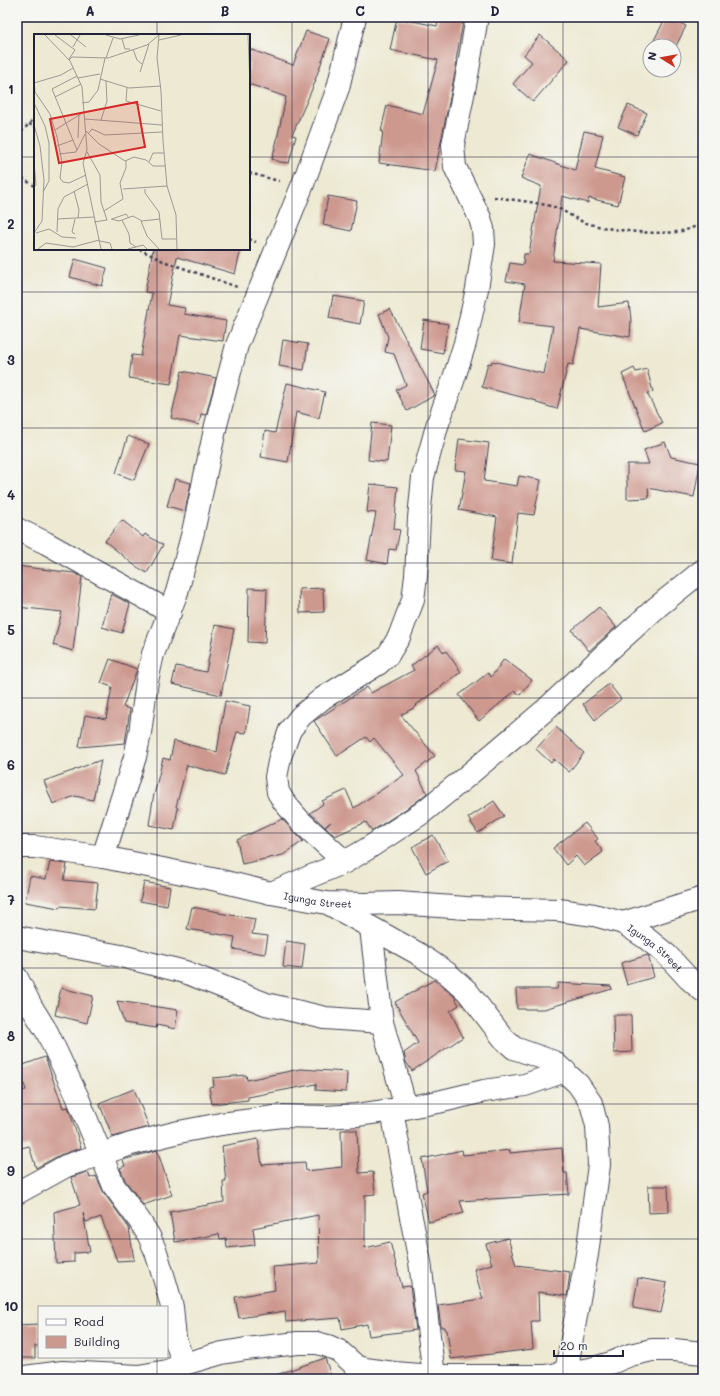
<svg xmlns="http://www.w3.org/2000/svg" width="720" height="1396" font-family="Mali,sans-serif">
<style>
.building{fill:#cd988e}
.lines{fill:none;stroke-linecap:round;stroke-linejoin:round}
.minor-casing{stroke:#404052;stroke-width:24}
.path{stroke:#404052;stroke-width:2.5;stroke-dasharray:3 3;stroke-linecap:butt}
.minor{stroke:#fff;stroke-width:22}
.grid{fill:none;stroke:#22223b;stroke-width:1;stroke-opacity:0.55}
.labels{text-anchor:middle;stroke-width:3;stroke-linejoin:round;paint-order:stroke}
.street-label{font-size:10px;fill:#22223b;stroke:#f6f6f2}
.inset-road{fill:none;stroke:#9c9996;stroke-width:1}
.view{fill:#d62828;fill-opacity:0.15;stroke:#d62828;stroke-width:2}
.inset-edge{fill:none;stroke:#22223b;stroke-width:2}
.neatline{fill:none;stroke:#22223b;stroke-width:1.5}
.grid-label{font-size:13px;text-anchor:middle;font-weight:bold;fill:#22223b}
</style>
<rect width="100%" height="100%" fill="#f6f6f2"/>
<filter id="ink" filterUnits="userSpaceOnUse"><feTurbulence type="fractalNoise" baseFrequency=".025" numOctaves="2"/><feDisplacementMap in="SourceGraphic" scale="8" xChannelSelector="R" yChannelSelector="G"/><feConvolveMatrix kernelMatrix="1 2 1 2 8 2 1 2 1" color-interpolation-filters="sRGB"/></filter>
<filter id="wash" filterUnits="userSpaceOnUse"><feTurbulence type="fractalNoise" baseFrequency=".012" numOctaves="4" result="noise"/><feDisplacementMap in="SourceGraphic" scale="16" xChannelSelector="R" yChannelSelector="G"/><feGaussianBlur stdDeviation="0.9" result="paint"/><feColorMatrix in="noise" values="0 0 0 0 0 0 0 0 0 0 0 0 0 0 0 0 0 1.4 0 .05"/><feComposite in="paint" operator="in"/></filter>
<g filter="url(#wash)">
<rect width="100%" height="100%" fill="#ede9d2"/>
<g id="blocks">
<path class="building" d="M439,17H464L456,60L457,61L456,68L435,171L379,163L383,131H381L387,105L423,114L438,60L390,50L397,18L437,26Z
M666,17H668L686,26L676,46H651Z
M306,31L330,39L315,80H316L292,135L296,136L289,163L280,162L272,159L276,144L286,97L249,84V49L293,65Z
M540,35L569,60L533,102L513,84L532,62L524,55Z
M628,105L647,113L637,135L618,127Z
M584,131L603,135L595,169L625,177L618,205L589,198L588,203L562,196L553,261L601,264L598,307L629,303L631,320L630,337L580,329L573,365L568,364L557,409L537,403V401L482,387L488,363L491,364L492,361L544,374L553,326L519,322L525,284L506,281L510,263L523,265L524,254H529L541,186L521,178L530,154L575,170Z
M328,196L357,201L351,231L323,225Z
M153,249H241L235,274L177,257L167,305L185,308L184,314L226,321L223,341L180,335L171,384L129,378L132,355L141,356L152,293L145,292Z
M75,259L107,268L102,286L70,277Z
M333,296L364,301L360,324L329,318Z
M390,309L435,395L407,411L396,390L406,385L394,354L385,352L388,337L379,314Z
M424,320L448,324L443,353L420,349Z
M283,340L308,344L304,370L279,366Z
M634,368L636,372L647,369L653,392L647,393L662,423L645,431L622,374Z
M182,371L216,378L206,415L201,414L199,425L171,418Z
M287,383L325,392L319,418L296,412L288,462L261,457L265,431L275,433Z
M372,423L391,425L387,462L368,460Z
M128,436L149,444L134,480L116,473Z
M459,439L489,443L484,481L517,486L519,476L541,480L534,515L518,513L512,564L491,561L497,517L459,510L466,471L455,470Z
M665,442L671,457L700,463L694,497L648,488L649,498L627,499V464H649L644,450Z
M175,479L191,483L185,511L167,506Z
M370,484L398,487L394,529L400,530L396,550L389,549L387,564L367,560L376,513L367,512Z
M122,520L143,537L145,534L163,545L147,573L134,565L105,541Z
M17,566L74,573L82,577L73,651L53,645L62,612L17,607Z
M249,588L267,589L265,643L248,642Z
M323,588L324,612L300,613L299,589Z
M111,594L130,604L122,633L102,627Z
M599,607L616,627L589,651L572,630Z
M215,625L234,629L221,695L172,684L176,666L206,672Z
M438,645L444,653L446,651L461,672L416,705L417,706L401,715L435,756L416,771L427,793L415,803L372,831L366,822L335,836L325,827L331,822L325,827L310,813L323,804L322,801L346,790L354,808L404,775L374,738L370,742L366,737L337,756L314,721L367,687L371,693L414,670L411,666Z
M110,659L137,669L123,707L130,709L125,743L79,747L85,715L106,719L112,687L101,683Z
M504,659L532,680L520,695L515,691L479,721L459,695L488,673L491,677Z
M609,684L621,699L595,720L583,704Z
M225,701L250,706L246,733L237,732L225,775L187,765L176,807L178,808L174,830L149,825L153,799L163,758L170,760L174,741L217,752Z
M556,727L584,753L569,772L554,759L551,763L536,749Z
M101,760L93,800L75,796L53,804L44,781L72,771H74V770Z
M494,801L504,816L478,833L468,818Z
M282,819L303,841L283,855L242,864L237,840Z
M585,823L598,839L595,841L603,852L584,866L576,856L566,865L553,848Z
M433,835L448,861L426,873L412,847Z
M50,862L67,864L64,880L98,883L95,909L60,906L59,908L25,902L30,876L46,879Z
M144,882L170,887L167,906L140,901Z
M192,907L219,912V913L255,919L252,934L268,936L265,954L233,949L235,937L187,929Z
M286,941L305,944L302,969L283,967Z
M648,955L654,977L627,985L621,963Z
M434,980L454,996L459,1005L450,1011L463,1037L412,1071L406,1062L404,1053L418,1043L395,1002Z
M558,983L611,986L612,989L544,1009H517L516,989H557Z
M61,988L93,996L87,1023L55,1015Z
M117,1001L178,1010L175,1029L157,1025L156,1028L124,1023Z
M613,1015H631L632,1052L614,1053Z
M45,1057L63,1108L68,1107L70,1112L81,1148L60,1155L36,1168L29,1146L17,1149V1092L26,1090L18,1067Z
M300,1069L347,1072L346,1092L316,1090V1084L248,1097V1100L212,1104L209,1087L214,1086L213,1078L246,1075L247,1080Z
M134,1089L149,1127L113,1137L99,1103Z
M341,1130H357L359,1173L373,1172L375,1194L365,1195V1248L390,1242L402,1287L410,1286L416,1330L369,1336L367,1324L342,1329L340,1318L286,1322L285,1311L239,1318L235,1297L275,1290L273,1267L319,1263L318,1215L253,1228L255,1245L227,1248L226,1238L220,1239L219,1234L175,1242L170,1212L224,1202L223,1181H226L222,1146L258,1139L262,1165L305,1162L306,1171L342,1167Z
M562,1148L564,1173H567L569,1194L460,1201L464,1213L429,1222L422,1193L427,1191L422,1159L462,1150L463,1155L510,1150V1153Z
M157,1150L172,1195L143,1205L125,1180L120,1168L125,1166L123,1160Z
M88,1172L90,1178L96,1176L104,1193L129,1228L134,1260L117,1261L101,1217L86,1222L83,1213L90,1252L74,1253V1262L56,1263L54,1212L80,1205L71,1177Z
M648,1186H668L669,1212L649,1213Z
M508,1238L516,1265L570,1272L567,1296L538,1292L539,1321H531L533,1349L451,1359L447,1330H445V1327H441L438,1305L483,1299L474,1269L492,1264L486,1244Z
M638,1278L667,1283L661,1313L633,1308Z
M39,1324V1346H35V1358H17V1325Z
M325,1358L332,1379H273V1376Z"/>
</g>
</g>
<g filter="url(#ink)">
<use href="#blocks" fill-opacity="0" stroke="#404052" stroke-width="1"/>
<g class="lines">
<defs>
<g id="minor">
<path d="M17,529L46,543L154,603L170,613"/>
<path id="s1" d="M17,847H35L103,857L217,880L271,893L327,903L364,904L398,903L466,908L559,910L594,915L623,923L646,938L667,955L689,979L703,991"/>
<path d="M103,857L135,757L140,733L147,681L153,654L177,592L193,532L216,425L237,345L303,184L338,88L355,17"/>
<path d="M345,862L301,822L284,802L278,792L276,777L280,757L290,730L301,716L323,698L378,664L388,655L399,637L413,600L416,576L419,518L423,477L437,426L454,378L465,343L477,289L484,244L483,229L480,218L455,167L453,145L468,70L477,17"/>
<path d="M271,893L345,862L367,849L422,813L466,777L544,711L606,653L657,607L703,570"/>
<path d="M331,905L417,953L447,973L467,991L504,1039L514,1048L554,1062L578,1084L591,1103L597,1126L599,1165L587,1254L566,1372"/>
<path d="M623,923L703,898"/>
<path d="M371,928L382,1022L406,1108"/>
<path d="M17,937L121,956L185,972L266,1004L325,1018L382,1022"/>
<path d="M17,978L31,1006L47,1032L61,1062L77,1096L114,1186L139,1220L149,1236L156,1252L167,1288L172,1307L175,1339L184,1364"/>
<path d="M392,1110L410,1212L420,1262L434,1376"/>
<path d="M17,1193L66,1166L131,1144L179,1132L221,1124L282,1116L325,1117L357,1115L392,1110L438,1102L484,1091L525,1085L565,1071"/>
<path d="M17,1378L63,1372L139,1376L167,1371L184,1364L222,1353L246,1349L298,1343H317L328,1346L339,1351L356,1366L365,1369L394,1373L434,1376H544L590,1369L611,1363L630,1355L652,1350H674L703,1353"/>
</g>
</defs>
<use href="#minor" class="minor-casing"/>
<path class="path" d="M29,124L35,127
M17,136L35,118
M249,173L279,181
M17,175L35,186
M494,197C514,200 535,202 554,207C564,210 572,217 581,221C602,230 664,237 686,230C692,228 698,225 703,222
M249,239L256,242
M139,249L163,261L237,287"/>
<use href="#minor" class="minor"/>
</g>
</g>
<path class="grid" d="M157,17V35M292,17V1379M428,17V1379M563,17V1379M17,157H35M249,157H703M157,249V1307M17,292H703M17,428H703M17,563H703M17,698H703M17,833H703M17,968H703M17,1104H703M17,1239H703M157,1357V1379"/>
<g class="labels">
<g class="street-label">
<text dy="4" stroke="none"><textPath href="#s1" startOffset="306">Igunga Street</textPath></text>
<text dy="4" stroke="none"><textPath href="#s1" startOffset="654">Igunga Street</textPath></text>
</g>
</g>
<g transform="translate(34 34)">
<rect width="216" height="216" fill="#ede9d2"/>
<path class="inset-road" d="M11,1L36,27L48,53L53,116L49,129L67,215M21,1L41,16L35,25M37,1L52,13M72,1L86,5L105,1M125,1L123,24L127,57L129,107L133,152L142,181L143,215M214,1L216,52M88,5L91,15H96M125,6L147,1M39,13L46,1M99,15L103,26L108,30M72,24L79,4M35,26L38,23L74,24L113,11L125,1M106,38L115,10M43,42L18,55L43,116M44,44L66,40M66,45L95,54L127,52M0,46L1,58L16,80L23,103L28,128L26,144L29,148L35,149L52,141M0,49L27,41L39,34M93,54L92,67L127,77M21,63L47,50M0,69L11,92L15,109V147L9,158M48,69L55,68L64,56L71,24M51,85L128,91M67,86L73,67L72,47M0,91L6,112L10,146L8,187L0,199M21,96L50,78M51,96L65,110L91,127L100,123L112,126L119,132H132M54,100L58,95L71,101L128,98M44,104L45,80M23,112L39,106M53,118L66,141L67,168L73,186M25,120L42,118L51,100M0,128L2,151L0,153M115,128L119,119H130M89,155L133,152M111,155V159L125,178L128,205H142M40,157L45,176L44,184M70,177L89,165L86,149L92,134V127M23,185L60,183M77,185L85,187L99,182L108,187L126,185M78,185L92,180L95,184M88,186L95,200L96,209L102,213M107,187L113,202L125,215M60,188L73,186M23,198L24,175L30,163L54,150M2,199L15,195L28,203L42,204M41,200L38,198L41,185M66,207L76,209L78,215M4,215L12,209L39,213L65,206M94,215L109,211L113,215"/>
<path class="view" d="M103,68L111,113L25,129L16,85Z"/>
<rect width="216" height="216" class="inset-edge"/>
</g>
<rect width="720" height="1396" fill="none" stroke="#f6f6f2" stroke-width="44"/>
<rect x="38" y="1306" width="130" height="52" fill="#f6f6f2" stroke="#a1a1a9"/>
<rect x="46" y="1319" width="20" height="6" fill="#ffffff" stroke="#a1a1a9"/>
<text x="74" y="1326" font-size="12" fill="#22223b">Road</text>
<rect x="46" y="1336" width="20" height="12" fill="#cd988e" stroke="#a1a1a9"/>
<text x="74" y="1346" font-size="12" fill="#22223b">Building</text>
<g transform="translate(662 58) rotate(281)"><circle r="19" fill="#f6f6f2" stroke="#a1a1a9"/>
<path d="M0-3L7 15L0 10L-7 15Z" fill="#c8321e"/>
<text y="-6" font-size="11" font-weight="bold" text-anchor="middle" fill="#22223b">N</text>
</g>
<path d="M554 1350v6h69v-6" fill="none" stroke="#22223b" stroke-width="2"/>
<text x="560" y="1350" font-size="12" fill="#22223b" stroke="#f6f6f2" stroke-width="3" paint-order="stroke">20 m</text>
<rect x="22" y="22" width="676" height="1352" class="neatline"/>
<g class="grid-label">
<text x="90" y="16">A</text>
<text x="225" y="16">B</text>
<text x="360" y="16">C</text>
<text x="495" y="16">D</text>
<text x="630" y="16">E</text>
<text x="11" y="94">1</text>
<text x="11" y="229">2</text>
<text x="11" y="365">3</text>
<text x="11" y="500">4</text>
<text x="11" y="635">5</text>
<text x="11" y="770">6</text>
<text x="11" y="905">7</text>
<text x="11" y="1041">8</text>
<text x="11" y="1176">9</text>
<text x="11" y="1311">10</text>
</g>
</svg>
